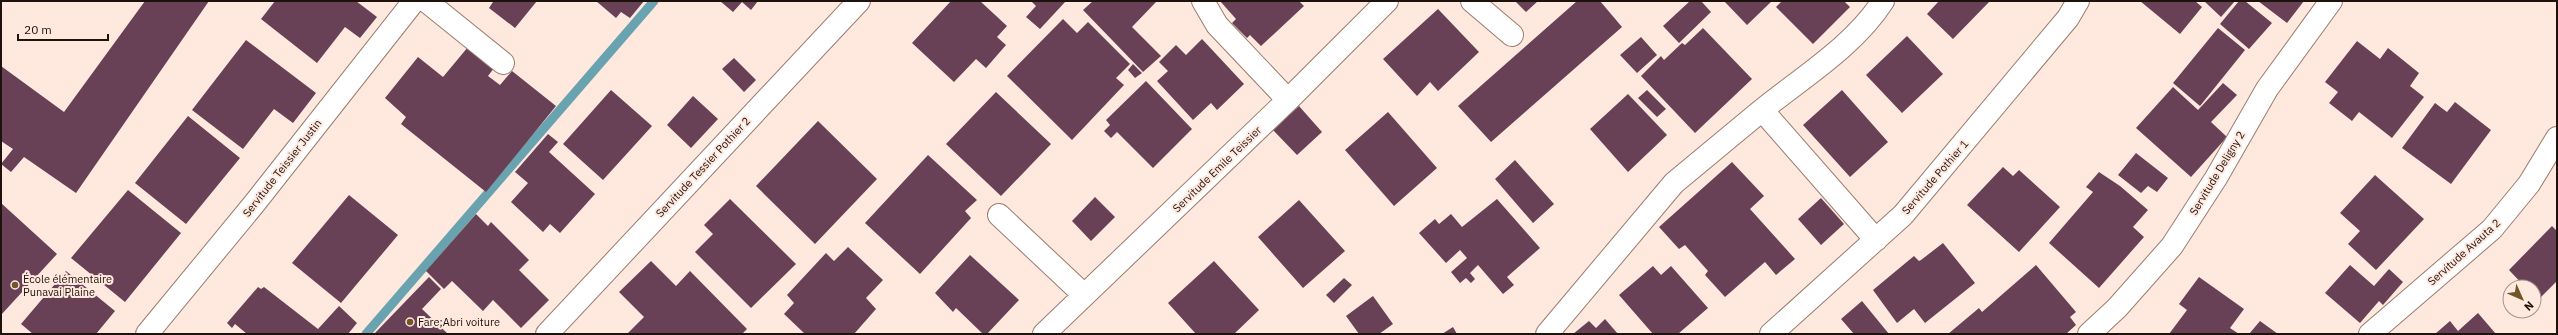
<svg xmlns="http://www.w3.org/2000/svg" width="2558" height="335" font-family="'IBM Plex Sans',sans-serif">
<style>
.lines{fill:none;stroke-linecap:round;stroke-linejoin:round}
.stream{stroke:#69a3af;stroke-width:9}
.building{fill:#694156}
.street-casing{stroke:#9b7c6d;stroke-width:24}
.street{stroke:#fff;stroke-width:22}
.poi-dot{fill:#715628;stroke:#ffe9df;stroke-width:1.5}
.labels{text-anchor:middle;stroke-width:4;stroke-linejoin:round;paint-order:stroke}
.street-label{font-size:11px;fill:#1e120c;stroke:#ffe9df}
.poi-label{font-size:11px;fill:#1e120c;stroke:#ffe9df;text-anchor:start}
</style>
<rect width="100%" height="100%" fill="#ffe9df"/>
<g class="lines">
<path class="stream" d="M366,334L654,1"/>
</g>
<path class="building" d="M145,1H209L76,193L24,157L11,172L1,164L13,149L1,141V66L64,112Z
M275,1H356L377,17L360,38L345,27L317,63L261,19Z
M492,1H537L515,28L489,8L493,2Z
M596,1H644L630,18L621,12L616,18Z
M720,1H758L751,10L742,2L733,12Z
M951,1H980L1007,26L997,37L1006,45L986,68L976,59L954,82L912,43Z
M1031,1H1066L1040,29L1026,17L1036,6Z
M1093,1H1157L1132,27L1161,56L1143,72L1083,10Z
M1220,1H1299L1304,6L1261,46L1250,35L1247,38L1232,23L1236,19Z
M1515,1H1538L1526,12Z
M1577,1H1600L1622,27L1491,142L1458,106Z
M1690,1H1701L1711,12L1679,43L1663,26Z
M1724,1H1772L1747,25Z
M1782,1H1844L1850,7L1813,44L1776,7Z
M1939,1H1990L1953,39L1927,14Z
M2140,1H2195L2202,7L2180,34Z
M2204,1H2235L2221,17Z
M2239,1H2245L2272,23L2249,49L2220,24Z
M2258,1H2304L2287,23Z
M1438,9L1479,52L1438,91L1430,82L1417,96L1383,59Z
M1063,19L1077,33L1088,22L1130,64L1116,78L1124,85L1072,140L1007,76Z
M1703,28L1752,79L1695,133L1641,76L1661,56L1664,60L1682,43L1685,45Z
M2218,28L2245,50L2200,106L2173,83Z
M1907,36L1943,74L1902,113L1866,75Z
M1641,37L1657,55L1637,73L1620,55Z
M1202,39L1244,84L1217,110L1211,103L1193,120L1157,81L1168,71L1159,62L1176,45L1186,55Z
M246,40L316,93L293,123L274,109L243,149L192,110Z
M2357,41L2380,59L2388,48L2419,73L2410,86L2424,97L2392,138L2359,112L2352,121L2329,103L2338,92L2325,82Z
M468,47L494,68L488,76L500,85L512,71L556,106L486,192L401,124L406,117L385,98L418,57L443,77Z
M734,58L756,80L744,92L722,69Z
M1133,64L1142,73L1135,78L1128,70Z
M1146,81L1192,129L1153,168L1117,132L1111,138L1104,131L1110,125L1106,120Z
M2223,83L2237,95L2211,122L2227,137L2191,177L2136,128L2173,87L2198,110Z
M611,90L652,126L603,180L563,144Z
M1647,90L1666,109L1657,117L1638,98Z
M1842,90L1888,142L1850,177L1803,125Z
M996,92L1051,144L1001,196L946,144Z
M1628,94L1667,135L1628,172L1590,129Z
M693,96L718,119L691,148L667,125Z
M2455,102L2491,130L2451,184L2402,148L2435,103L2447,112Z
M1299,106L1322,132L1297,155L1273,130Z
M1388,112L1437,168L1394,206L1345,150Z
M188,116L240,158L186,224L135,183Z
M818,121L877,179L815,244L756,186Z
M548,134L558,142L549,152L595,194L560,233L550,224L543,232L511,202L528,183L515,172Z
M2136,153L2168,178L2157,192L2148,186L2141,193L2118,175Z
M928,155L977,200L965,211L971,218L920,274L865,223Z
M1515,160L1554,204L1533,223L1495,179Z
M1732,162L1764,196L1750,209L1795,259L1776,275L1765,262L1725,297L1705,275L1708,271L1685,245L1679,249L1659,227Z
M2003,167L2013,176L2019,170L2060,207L2019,252L1967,205Z
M2099,172L2120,186L2148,210L2133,227L2144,237L2099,288L2049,243L2093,192L2086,187Z
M2375,175L2424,219L2376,270L2348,244L2360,231L2340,213Z
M128,190L181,233L125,302L71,258Z
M349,195L398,235L341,303L292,263Z
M1095,197L1115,217L1091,241L1072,221Z
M1821,198L1844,224L1821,245L1798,219Z
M730,199L796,264L751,308L695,252L713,234L704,225Z
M1497,199L1540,248L1507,277L1514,285L1503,294L1478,265L1470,273L1475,279L1471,283L1466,278L1460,283L1451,272L1467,258L1460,250L1446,263L1419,233L1435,219L1439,224L1451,214L1462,227Z
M1299,200L1345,251L1303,288L1258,237Z
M1,203L57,254L1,315Z
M476,214L488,226L491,222L529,260L519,270L549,300L521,328L493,300L483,311L452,281L444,289L426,271Z
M2552,226L2557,231V281L2538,300L2534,296V287H2525L2509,270Z
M1943,243L1975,283L1925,323L1914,309L1897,323L1873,290L1914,256L1919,261L1921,260Z
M848,247L883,280L866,298L876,309L854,334H805L784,314L794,303L787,295L826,253L834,261Z
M970,255L1019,300L987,334H983L956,308L953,312L935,293Z
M651,261L676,286L690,271L747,329L742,334H627L644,317L619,292Z
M1214,261L1259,310L1234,334H1196L1168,303Z
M2036,265L2076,312L2070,317L2076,325L2066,334H1948L1979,308L1982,312Z
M2350,265L2374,286L2389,269L2403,282L2383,305L2379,301L2360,323L2325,293Z
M1653,266L1661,275L1671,266L1708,308L1678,334H1653L1619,295Z
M66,271L115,311L96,334H33L21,324Z
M429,277L441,289L422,309L448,334H374Z
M2199,277L2244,309L2230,328L2239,334H2169L2187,310L2179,304Z
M1344,278L1352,285L1334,303L1326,295Z
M258,287L261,289L264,287L318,329L339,306L357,323L348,334H247L235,324L232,328L227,323Z
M1373,296L1393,324L1379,334H1359L1346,316Z
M1862,301L1889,334H1854L1841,319Z
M2478,313L2496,334H2435L2450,321L2458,331Z
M1605,319L1618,334H1573L1589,321L1596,328Z
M2260,321L2278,334H2249Z
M1453,327L1457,334H1442Z"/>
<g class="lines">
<defs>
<path id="street" d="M426,1L503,63
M1203,1L1217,25L1288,100
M1472,1L1512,35
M1762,110C1803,77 1854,46 1883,1
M999,215L1084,295
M147,334L254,204L414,1
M547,334L859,1
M1044,334L1288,100L1387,1
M1547,334L1674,183L1762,110L1876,240
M1771,334L1903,215L2068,18L2078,1
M2089,334L2117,308L2172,246L2216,178L2267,89L2331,1
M2370,334L2492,229L2529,184L2557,138"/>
</defs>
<use href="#street" class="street-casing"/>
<use href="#street" class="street"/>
</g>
<g class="poi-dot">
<circle cx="15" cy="285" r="4"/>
<circle cx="410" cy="322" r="4"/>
</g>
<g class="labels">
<g class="street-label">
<text transform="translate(703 167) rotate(-47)" y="4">Servitude Tessier Pothier 2</text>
<text transform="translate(282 168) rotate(-52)" y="4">Servitude Teissier Justin</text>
<text transform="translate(1217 169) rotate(-44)" y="4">Servitude Emile Teissier</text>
<text transform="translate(2217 173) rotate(-59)" y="4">Servitude Deligny 2</text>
<text transform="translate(1935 177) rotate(-49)" y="4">Servitude Pothier 1</text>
<text transform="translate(2464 252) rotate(-42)" y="4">Servitude Avauta 2</text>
</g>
<g class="poi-label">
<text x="23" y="283">École élémentaire<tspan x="23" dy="13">Punavai Plaine</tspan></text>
<text x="418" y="326">Fare;Abri voiture</text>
</g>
</g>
<rect width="2558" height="335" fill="none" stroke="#1e120c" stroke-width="4"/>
<g transform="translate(2522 299) rotate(135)"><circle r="19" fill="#ffe9df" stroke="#a5938b"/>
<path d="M0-3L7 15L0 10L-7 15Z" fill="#715628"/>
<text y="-6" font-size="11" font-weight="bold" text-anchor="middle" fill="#1e120c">N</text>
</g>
<path d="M18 34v6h90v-6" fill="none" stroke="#1e120c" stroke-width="2"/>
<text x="24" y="34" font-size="12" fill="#1e120c" stroke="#ffe9df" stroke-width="3" paint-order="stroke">20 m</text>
</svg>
